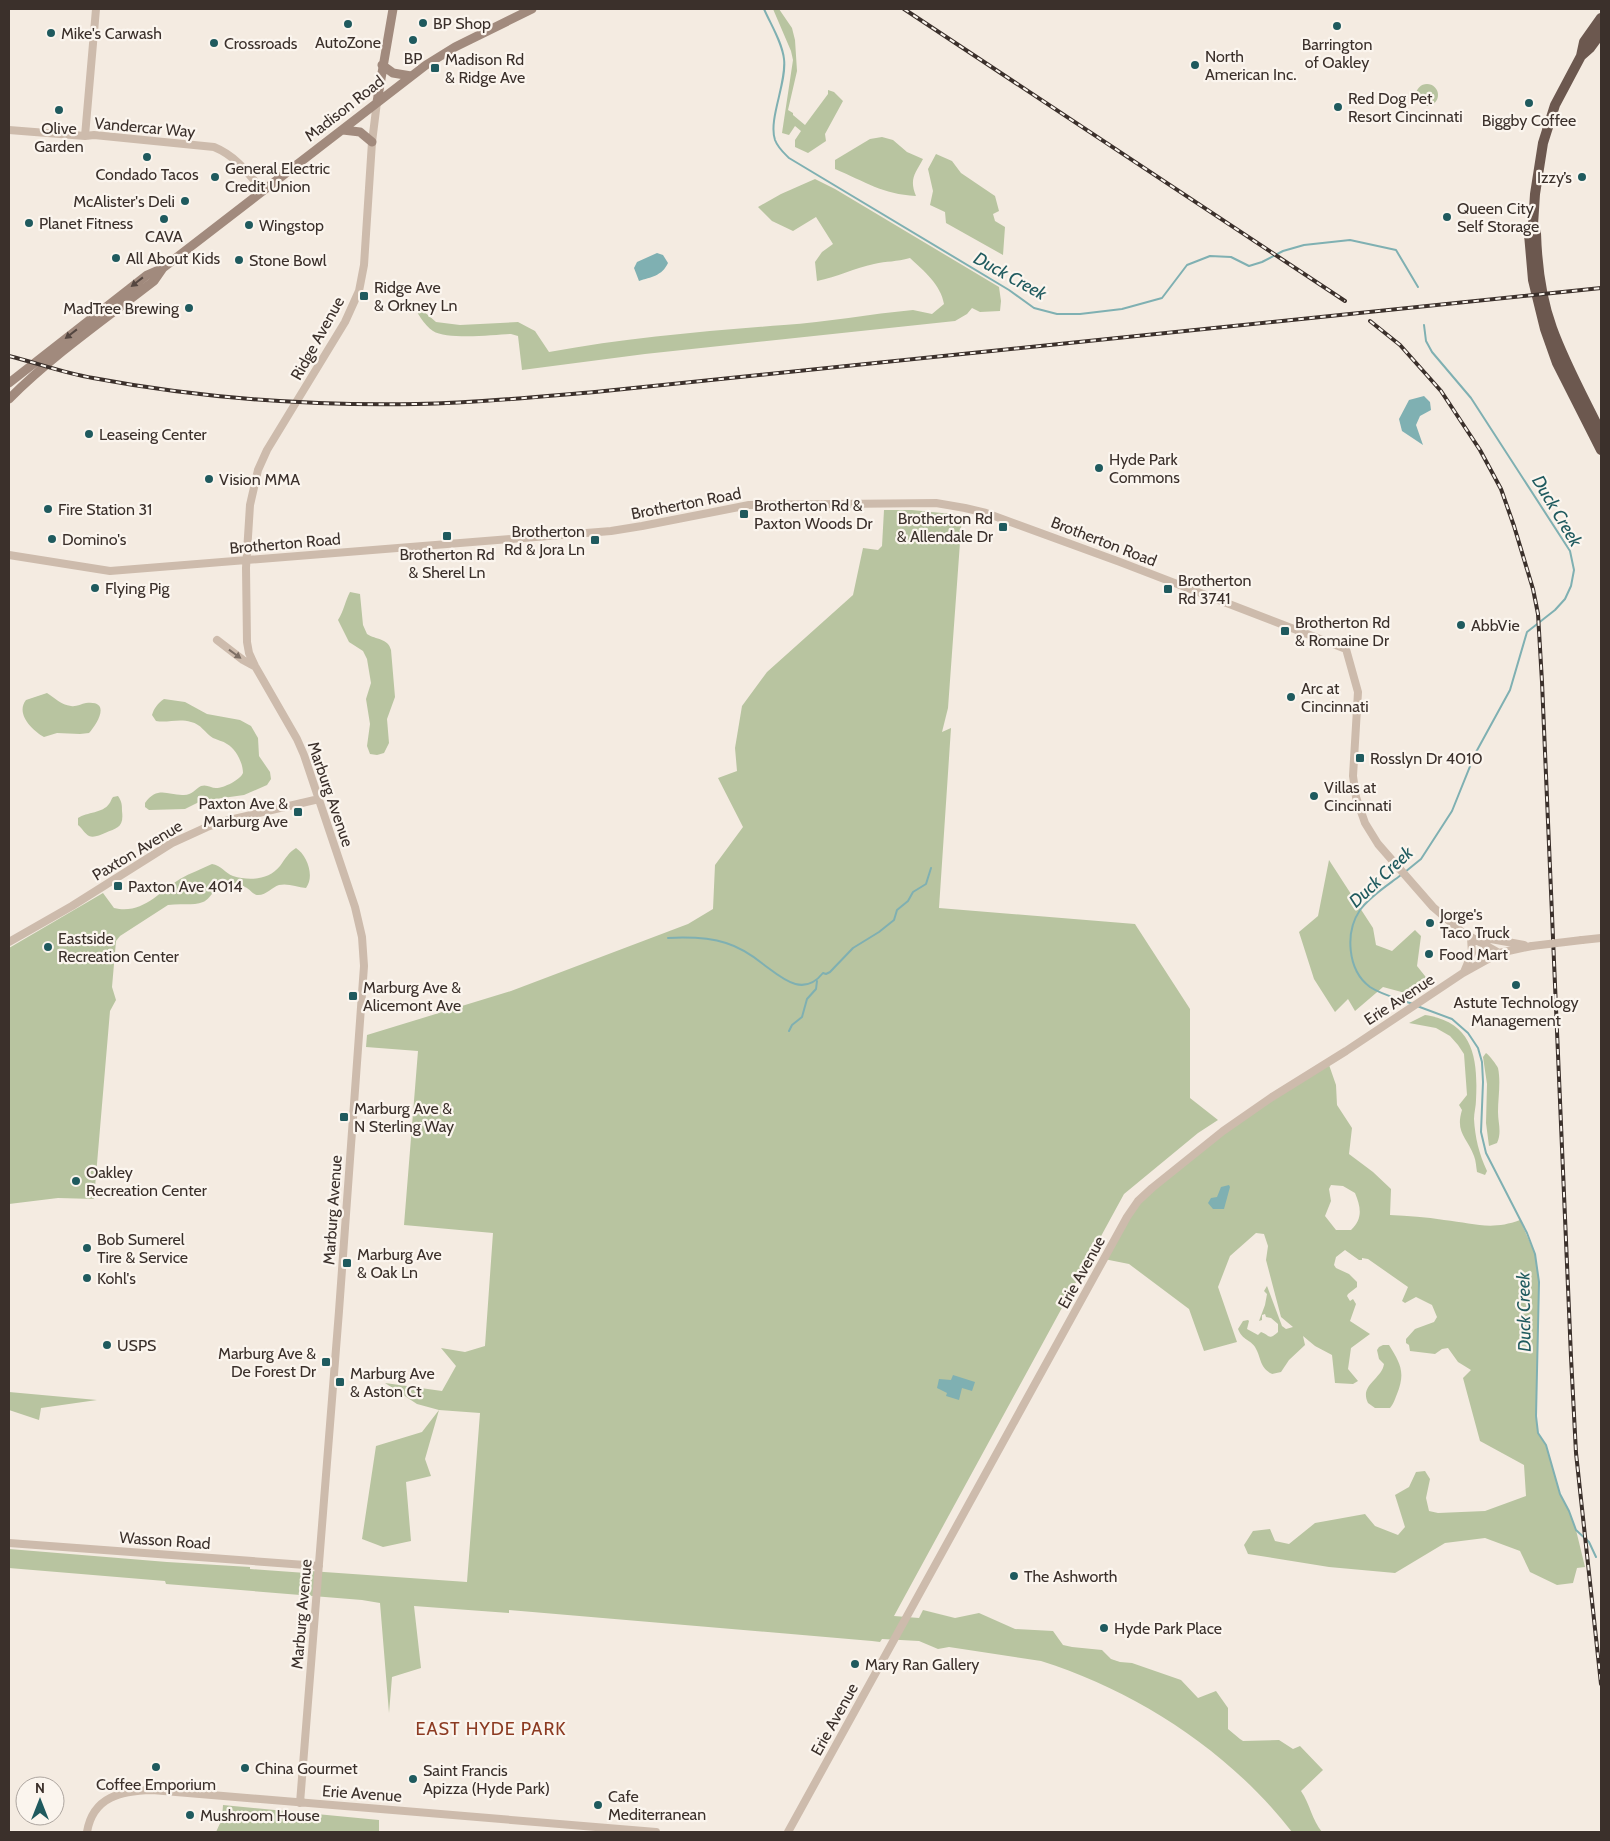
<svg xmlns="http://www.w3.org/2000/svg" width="1610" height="1841" font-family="Cabin,sans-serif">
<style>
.green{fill:#b8c4a0;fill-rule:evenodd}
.water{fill:#7fb0b2}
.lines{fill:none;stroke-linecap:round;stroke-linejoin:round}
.stream{stroke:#7fb0b2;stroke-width:2}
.tertiary{stroke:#cdbbac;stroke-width:8}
.secondary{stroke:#a18a7d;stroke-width:9}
.trunk{stroke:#6c584f;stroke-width:10}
.rail-casing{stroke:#3b302b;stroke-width:4}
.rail{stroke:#fbf5ee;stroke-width:2;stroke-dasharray:5.5;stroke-linecap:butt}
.tertiary-bridge{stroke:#cdbbac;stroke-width:8}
.oneway{fill:#544640}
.oneway2{fill:#7d6f65}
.poi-dot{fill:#1f5a5e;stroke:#fbf5ee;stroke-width:2}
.labels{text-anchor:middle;stroke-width:4.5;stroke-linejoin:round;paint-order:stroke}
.poi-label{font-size:16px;fill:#3b302b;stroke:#fbf5ee;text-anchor:start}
.street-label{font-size:16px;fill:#3b302b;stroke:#fbf5ee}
.water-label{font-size:18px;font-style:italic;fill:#1f5a5e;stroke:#fbf5ee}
.neighbourhood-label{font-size:18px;letter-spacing:1px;fill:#8c3b22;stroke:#fbf5ee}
</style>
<rect width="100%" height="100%" fill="#f4ebe1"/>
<path class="green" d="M773,9H779L792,28L795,40L797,71L788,110L793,113V115L805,125L828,94V90L834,92L843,101L825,134L826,141L808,153L795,147V140L801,131L795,126L789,135L782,133L793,60L791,51Z
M1416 95a11 11 0 1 1 22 0a11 11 0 1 1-22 0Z
M882,137L893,140L907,152L923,159C915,174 909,179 916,196C882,194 866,182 835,169V160L870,139Z
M936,154L952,161L961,173L995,196L999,211L993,214L995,221L1005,227L1003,255L946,223L945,212L930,205L933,191L928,169Z
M815,179L835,189L999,287L1001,301L1000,311L980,312L972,308L967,314L955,321L645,354L522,370L518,336L511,334C494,335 447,340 433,331C424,325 416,312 413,302L436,322L460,325L518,322L535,331L549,352C626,338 705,331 784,325C827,322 870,314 913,310L932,314L944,304C941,285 924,271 910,258C896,262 887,261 874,264C855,268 837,277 817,281L815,262L822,252L833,244L816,217L793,231L772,221L758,207L781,194Z
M884,510H912L962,515L948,708L942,732L951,728L939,908L1135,924L1190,1009V1098L1218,1120L1198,1133L1124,1194L894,1616L919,1618L923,1610L955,1618L979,1613L1015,1629L1053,1631L1063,1645L1072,1647L1102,1650L1111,1659L1120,1662L1132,1663L1181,1680L1198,1698L1216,1691L1228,1708V1729L1240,1739L1243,1741L1279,1740L1293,1749L1300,1746L1323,1770L1301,1791C1310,1804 1312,1820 1322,1832H1292C1230,1752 1137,1691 1041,1661L949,1647L938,1649L919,1641L882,1639L880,1642L872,1641L509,1610V1613L414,1606L421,1668L392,1677L389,1713L380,1603L362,1600L166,1584L165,1581L9,1568V1549L167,1562L250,1567V1569L306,1573L309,1576L310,1571L467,1582L480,1413L439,1410L425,1459L431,1476L406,1482L411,1541L383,1547L362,1539L376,1446L422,1432L439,1410L417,1404L385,1383L442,1391L456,1366L441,1348L465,1352L485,1346L493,1233L404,1225L418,1051L366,1047L367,1035L511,991L688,924L713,909L715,865L743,827L718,778L737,771L735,748L742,706L767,672L853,595L863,548L878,550L882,546Z
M350,592L360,594L363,625L367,634C376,640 388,638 391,650L395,697L387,719L389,743L384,753L377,755L370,754L367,746L370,724L366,699L371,683L367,659L363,651L349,642L338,620C344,611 345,601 350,592Z
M47,693C55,698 61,705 71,706C76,707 81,704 86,703C112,700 97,724 89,733L80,734L57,733L44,737C33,731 15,714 26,700Z
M164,699L185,702L207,714L240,720L251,726L258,738L259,756L270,772L271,779L267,785L244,795L201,801L185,809L149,810L145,807V803C158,785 169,796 184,795C192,795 195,789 201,786C207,784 211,788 216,788C224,788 240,780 243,773C243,763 236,749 227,744C223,741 217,740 213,738C205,733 201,724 191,722C179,718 168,723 156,721L152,715C154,708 158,703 164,699Z
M118,796C122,802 122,805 122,811C124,827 118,828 105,833C100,835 94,838 89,836C85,834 82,828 78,825V818C87,812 103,813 109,804C111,802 111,799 113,797Z
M296,848C307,855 315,876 306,888C297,887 288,883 279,885C272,887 267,895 258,895C253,895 250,889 245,887C241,884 232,882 226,883C215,883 213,898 203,902C193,906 180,903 168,905L120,936L116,941L112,987L116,1000L110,1011L94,1199L58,1198L9,1204V948L103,893L114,908C142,915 159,892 180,879C190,873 202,869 212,864C221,865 225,873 233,876C249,881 269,880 280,866C285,859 289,852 296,848Z
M1329,860L1373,928L1376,945L1392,951L1415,930L1421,936L1417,966L1429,981L1409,994L1383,987L1355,1011L1348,999L1335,1012L1314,979L1299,932L1318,916Z
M1425,1015C1474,1022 1478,1059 1476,1100C1476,1106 1474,1113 1474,1119C1475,1137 1479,1154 1487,1171L1485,1175L1477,1172C1476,1166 1476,1161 1474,1156C1467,1137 1455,1133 1462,1110L1459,1105L1467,1095L1464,1054L1458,1045L1450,1036L1436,1028L1409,1023Z
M1486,1053C1490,1056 1496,1064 1498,1068C1501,1082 1498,1098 1498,1112C1498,1123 1502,1132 1497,1143L1489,1146L1486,1123L1487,1084L1483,1057Z
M1328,1062L1336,1085L1337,1105L1352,1128L1349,1154L1373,1172L1391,1189L1390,1215C1408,1216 1426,1217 1444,1220C1473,1223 1491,1231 1520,1220L1535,1254L1539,1282L1536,1416L1538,1433L1546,1445L1560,1494L1569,1511L1576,1530L1585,1567L1577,1568L1573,1583L1557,1585L1530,1572L1520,1551L1485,1538L1445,1543L1395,1573L1329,1567L1248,1554L1244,1545L1253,1531L1270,1529L1275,1541L1289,1544L1315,1523L1365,1514L1375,1526L1398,1535L1405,1527L1395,1495L1409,1487L1416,1472L1425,1471L1430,1479L1426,1498L1429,1511L1438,1513L1485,1511L1526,1496L1524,1465L1480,1441L1463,1378L1471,1370L1458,1362L1448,1348L1442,1349L1435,1354L1410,1351L1409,1345L1406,1343V1339L1415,1329L1434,1322L1437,1317L1432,1305L1416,1297L1405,1303L1402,1301L1408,1287L1368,1259L1362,1258V1260H1359L1345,1250L1336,1257L1334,1265L1336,1268L1349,1274L1357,1282V1287L1348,1294L1347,1296L1350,1301L1353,1299L1356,1304L1350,1321L1370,1334L1351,1348L1348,1369L1358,1381L1353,1384L1335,1383L1332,1355L1315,1346L1303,1336L1305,1345L1289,1360L1281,1372L1272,1374C1259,1367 1262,1359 1255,1347C1250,1339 1243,1341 1238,1329L1243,1321L1248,1320L1249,1321L1247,1329L1258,1335L1261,1332C1270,1335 1268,1341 1278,1332V1324L1271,1318L1266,1317L1265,1314L1262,1315V1320L1259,1321L1265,1305L1267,1294L1264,1291L1267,1286L1282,1326L1286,1329L1293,1327L1281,1317L1266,1260L1268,1246L1264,1234L1256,1233L1230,1256L1218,1287L1237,1342L1204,1351L1189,1309L1129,1264L1104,1259L1138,1201L1223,1131ZM1331,1185L1343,1186L1355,1193C1361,1208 1363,1218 1351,1230H1336L1325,1216L1331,1201L1329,1189Z
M1383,1345H1389C1400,1363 1406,1372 1397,1394C1395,1399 1394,1403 1390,1408H1375L1368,1403C1359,1385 1382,1379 1384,1364L1379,1359L1377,1350L1379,1347Z
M9,1392L97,1400L41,1408L39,1420L9,1410Z
M223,1805L379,1820V1832H216L222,1819Z"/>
<path class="water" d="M657,253L663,255L668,263C662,276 651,277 639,281L634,268L637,262Z
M1424,396L1430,402L1431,410L1420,416L1416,425L1423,445L1402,431L1399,419L1409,400Z
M1229,1185L1230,1187L1224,1209H1213L1208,1203L1211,1198L1217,1197L1221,1187Z
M953,1375L975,1382L972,1391L962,1388L959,1400L946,1396L947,1393L937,1388L939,1379L951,1380Z"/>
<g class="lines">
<path class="stream" d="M764,9C771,25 782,42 784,59C787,83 768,119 775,140C778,148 784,153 789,158L1009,290L1034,308L1057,314H1080L1122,309L1162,298L1187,265L1210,256L1231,257L1249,266L1262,262L1283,251L1304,245L1350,240L1396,250L1418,287
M1405,872L1421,859L1452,811L1475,754L1510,690L1527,632L1555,610L1565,599L1571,586L1574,570L1570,551L1471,398L1432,352L1426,341L1424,325
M1401,875C1388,885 1370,896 1360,910C1345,932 1347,970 1370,987C1382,995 1399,999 1413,1004
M668,938C688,937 707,937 726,943C739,947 753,956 763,964C782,978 803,998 823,973L826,974L830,972L853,948L879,932L894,920L897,910L908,901L913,892L926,884L931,868
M1417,1006L1452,1019L1468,1033L1478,1048L1482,1062L1483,1082L1481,1132L1486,1153L1527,1233L1535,1254L1539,1282L1536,1416L1538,1433L1546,1445L1560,1494L1569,1511L1576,1530L1589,1542L1596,1557
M789,1031L792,1025L802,1017L807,999L816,989L817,981"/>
<path class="tertiary" d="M9,130L85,136L94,135L214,147C236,156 248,173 262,190
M85,136L96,9
M9,555L110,571L611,531L642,526L749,505L936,503L965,508L986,513L1120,562L1346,649L1358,692L1353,776L1356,797L1365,823L1378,844L1433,907L1462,932L1499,953
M217,640L243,660L254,666
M1582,940L1601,938
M1477,941L1491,939L1524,945
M9,942L72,906L172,843L207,827L225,821L319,799
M1464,972L1472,953L1471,938
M9,1543L319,1566
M300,1803L339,1311L364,966L362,937L355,907L304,755L297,739L255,666L249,653L247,642L246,568L250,505L258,470L267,450L345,322L359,291L364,265L372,142L377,102
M87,1832C93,1796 122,1791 152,1790L656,1832
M788,1832L1127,1217L1138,1201L1152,1188L1223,1131L1272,1097L1346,1051L1463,973L1499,953L1532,946"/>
<path class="secondary" d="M382,65L393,73L411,76
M377,102L393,9
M343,130L360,132L372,142
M9,383L147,275L163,268L426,65L455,47L532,9
M9,399C53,355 105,319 154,281L163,268"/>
<path class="trunk" d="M1601,33L1590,48L1581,56L1555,105L1543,143L1535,194L1533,225L1529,234L1533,280L1545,329L1557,363L1601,450
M1581,56L1584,42L1601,18
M1533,225L1536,233C1537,265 1541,298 1552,328C1565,364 1584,398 1601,433"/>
<defs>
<path id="rail" d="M904,9L1345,301
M1370,321L1400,345L1441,391L1480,450L1501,489L1514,526L1533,589L1538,614L1542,682L1571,1357L1576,1453L1601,1684
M9,356C37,363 64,373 93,378C199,398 309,406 417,404C477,403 536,397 595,392L1601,288"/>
</defs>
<use href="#rail" class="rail-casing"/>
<use href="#rail" class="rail"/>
<path class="tertiary-bridge" d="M1532,946L1582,940"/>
</g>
<defs><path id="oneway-solid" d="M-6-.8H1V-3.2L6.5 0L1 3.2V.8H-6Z" transform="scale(1.25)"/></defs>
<g class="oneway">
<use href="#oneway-solid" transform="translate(137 282) rotate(142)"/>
<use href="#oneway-solid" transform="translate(71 334) rotate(142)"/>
</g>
<use class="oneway2" href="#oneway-solid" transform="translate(235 654) rotate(36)"/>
<g class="poi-dot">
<circle cx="423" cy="23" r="5"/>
<circle cx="348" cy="24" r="5"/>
<circle cx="1337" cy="26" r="5"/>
<circle cx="51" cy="33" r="5"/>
<circle cx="413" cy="40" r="5"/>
<circle cx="214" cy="43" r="5"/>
<circle cx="1195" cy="65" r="5"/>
<rect x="430" y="63" width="10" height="10" rx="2.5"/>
<circle cx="1529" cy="103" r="5"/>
<circle cx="1338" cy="107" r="5"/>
<circle cx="59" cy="110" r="5"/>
<circle cx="147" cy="157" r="5"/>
<circle cx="215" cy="177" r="5"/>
<circle cx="1582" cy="177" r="5"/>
<circle cx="185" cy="201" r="5"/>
<circle cx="1447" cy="217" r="5"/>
<circle cx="164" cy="219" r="5"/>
<circle cx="29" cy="223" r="5"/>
<circle cx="249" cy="225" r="5"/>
<circle cx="116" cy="258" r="5"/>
<circle cx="239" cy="260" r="5"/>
<rect x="359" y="291" width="10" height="10" rx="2.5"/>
<circle cx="189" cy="308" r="5"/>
<circle cx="89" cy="434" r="5"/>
<circle cx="1099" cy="468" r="5"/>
<circle cx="209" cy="479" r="5"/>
<circle cx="48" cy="509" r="5"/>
<rect x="739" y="509" width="10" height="10" rx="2.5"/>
<rect x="998" y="522" width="10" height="10" rx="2.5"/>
<rect x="442" y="531" width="10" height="10" rx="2.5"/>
<circle cx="52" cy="539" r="5"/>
<rect x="590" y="535" width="10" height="10" rx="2.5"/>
<circle cx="95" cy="588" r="5"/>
<rect x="1163" y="584" width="10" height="10" rx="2.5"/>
<circle cx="1461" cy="625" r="5"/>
<rect x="1280" y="626" width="10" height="10" rx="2.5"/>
<circle cx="1291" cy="697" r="5"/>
<rect x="1355" y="753" width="10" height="10" rx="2.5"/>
<circle cx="1314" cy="796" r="5"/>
<rect x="293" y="807" width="10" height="10" rx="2.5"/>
<rect x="113" y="881" width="10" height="10" rx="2.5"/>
<circle cx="1430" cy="923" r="5"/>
<circle cx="48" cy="947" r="5"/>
<circle cx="1429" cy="954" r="5"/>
<circle cx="1516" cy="985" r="5"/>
<rect x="348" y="991" width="10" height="10" rx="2.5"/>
<rect x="339" y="1112" width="10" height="10" rx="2.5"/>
<circle cx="76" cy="1181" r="5"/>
<circle cx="87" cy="1248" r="5"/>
<rect x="342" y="1258" width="10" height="10" rx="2.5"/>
<circle cx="87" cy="1278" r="5"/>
<circle cx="107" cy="1345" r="5"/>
<rect x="321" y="1357" width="10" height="10" rx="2.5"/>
<rect x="335" y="1377" width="10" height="10" rx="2.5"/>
<circle cx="1014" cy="1576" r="5"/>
<circle cx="1104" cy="1628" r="5"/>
<circle cx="855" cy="1664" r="5"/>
<circle cx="156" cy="1767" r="5"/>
<circle cx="245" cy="1768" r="5"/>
<circle cx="413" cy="1779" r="5"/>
<circle cx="598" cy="1805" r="5"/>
<circle cx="190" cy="1815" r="5"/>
</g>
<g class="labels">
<g class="poi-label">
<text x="433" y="29">BP Shop</text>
<text x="61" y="39">Mike's Carwash</text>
<text x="348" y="48" text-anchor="middle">AutoZone</text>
<text x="224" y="49">Crossroads</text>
<text x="1337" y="50" text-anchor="middle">Barrington<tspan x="1337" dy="18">of Oakley</tspan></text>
<text x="1205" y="62">North<tspan x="1205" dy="18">American Inc.</tspan></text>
<text x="413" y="64" text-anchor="middle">BP</text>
<text x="445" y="65">Madison Rd<tspan x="445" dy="18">&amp; Ridge Ave</tspan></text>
<text x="1348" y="104">Red Dog Pet<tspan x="1348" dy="18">Resort Cincinnati</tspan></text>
<text x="1529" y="126" text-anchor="middle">Biggby Coffee</text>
<text x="59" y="134" text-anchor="middle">Olive<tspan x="59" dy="18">Garden</tspan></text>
<text x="225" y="174">General Electric<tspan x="225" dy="18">Credit Union</tspan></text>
<text x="147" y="180" text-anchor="middle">Condado Tacos</text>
<text x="1572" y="183" text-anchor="end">Izzy’s</text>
<text x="175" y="207" text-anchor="end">McAlister's Deli</text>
<text x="1457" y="214">Queen City<tspan x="1457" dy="18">Self Storage</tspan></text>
<text x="39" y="229">Planet Fitness</text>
<text x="259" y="231">Wingstop</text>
<text x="164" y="242" text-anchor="middle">CAVA</text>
<text x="126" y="264">All About Kids</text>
<text x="249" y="266">Stone Bowl</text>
<text x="374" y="293">Ridge Ave<tspan x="374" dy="18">&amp; Orkney Ln</tspan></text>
<text x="179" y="314" text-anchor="end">MadTree Brewing</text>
<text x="99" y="440">Leaseing Center</text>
<text x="1109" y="465">Hyde Park<tspan x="1109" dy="18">Commons</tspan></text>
<text x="219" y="485">Vision MMA</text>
<text x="754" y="511">Brotherton Rd &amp;<tspan x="754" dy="18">Paxton Woods Dr</tspan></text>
<text x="58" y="515">Fire Station 31</text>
<text x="993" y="524" text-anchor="end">Brotherton Rd<tspan x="993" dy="18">&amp; Allendale Dr</tspan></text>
<text x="585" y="537" text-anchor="end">Brotherton<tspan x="585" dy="18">Rd &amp; Jora Ln</tspan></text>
<text x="62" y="545">Domino's</text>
<text x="447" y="560" text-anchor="middle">Brotherton Rd<tspan x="447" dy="18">&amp; Sherel Ln</tspan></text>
<text x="1178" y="586">Brotherton<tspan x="1178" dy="18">Rd 3741</tspan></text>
<text x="105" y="594">Flying Pig</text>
<text x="1295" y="628">Brotherton Rd<tspan x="1295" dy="18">&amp; Romaine Dr</tspan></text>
<text x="1471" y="631">AbbVie</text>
<text x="1301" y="694">Arc at<tspan x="1301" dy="18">Cincinnati</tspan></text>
<text x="1370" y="764">Rosslyn Dr 4010</text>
<text x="1324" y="793">Villas at<tspan x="1324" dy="18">Cincinnati</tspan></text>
<text x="288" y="809" text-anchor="end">Paxton Ave &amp;<tspan x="288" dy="18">Marburg Ave</tspan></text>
<text x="128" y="892">Paxton Ave 4014</text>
<text x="1440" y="920">Jorge's<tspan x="1440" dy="18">Taco Truck</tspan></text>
<text x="58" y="944">Eastside<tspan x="58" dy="18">Recreation Center</tspan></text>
<text x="1439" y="960">Food Mart</text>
<text x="363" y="993">Marburg Ave &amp;<tspan x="363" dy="18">Alicemont Ave</tspan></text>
<text x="1516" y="1008" text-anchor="middle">Astute Technology<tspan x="1516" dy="18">Management</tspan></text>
<text x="354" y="1114">Marburg Ave &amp;<tspan x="354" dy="18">N Sterling Way</tspan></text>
<text x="86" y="1178">Oakley<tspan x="86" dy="18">Recreation Center</tspan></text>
<text x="97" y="1245">Bob Sumerel<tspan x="97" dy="18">Tire &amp; Service</tspan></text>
<text x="357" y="1260">Marburg Ave<tspan x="357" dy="18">&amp; Oak Ln</tspan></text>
<text x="97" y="1284">Kohl's</text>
<text x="117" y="1351">USPS</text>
<text x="316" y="1359" text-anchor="end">Marburg Ave &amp;<tspan x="316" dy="18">De Forest Dr</tspan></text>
<text x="350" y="1379">Marburg Ave<tspan x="350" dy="18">&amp; Aston Ct</tspan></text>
<text x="1024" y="1582">The Ashworth</text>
<text x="1114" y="1634">Hyde Park Place</text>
<text x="865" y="1670">Mary Ran Gallery</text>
<text x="255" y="1774">China Gourmet</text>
<text x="423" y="1776">Saint Francis<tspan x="423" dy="18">Apizza (Hyde Park)</tspan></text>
<text x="156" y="1790" text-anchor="middle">Coffee Emporium</text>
<text x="608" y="1802">Cafe<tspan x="608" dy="18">Mediterranean</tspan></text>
<text x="200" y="1821">Mushroom House</text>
</g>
<g class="street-label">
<text transform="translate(344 108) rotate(-38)" y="6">Madison Road</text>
<text transform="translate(145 127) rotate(5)" y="6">Vandercar Way</text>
<text transform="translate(317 338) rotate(-61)" y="6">Ridge Avenue</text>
<text transform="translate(686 503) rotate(-11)" y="6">Brotherton Road</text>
<text transform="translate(1104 541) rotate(21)" y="6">Brotherton Road</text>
<text transform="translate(285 543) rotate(-5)" y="6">Brotherton Road</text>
<text transform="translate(331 794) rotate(71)" y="6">Marburg Avenue</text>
<text transform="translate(137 850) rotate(-31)" y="6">Paxton Avenue</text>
<text transform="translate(1399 999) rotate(-33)" y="6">Erie Avenue</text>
<text transform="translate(332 1210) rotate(-86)" y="6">Marburg Avenue</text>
<text transform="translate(1081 1272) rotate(-61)" y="6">Erie Avenue</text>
<text transform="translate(165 1540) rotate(4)" y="6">Wasson Road</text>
<text transform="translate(301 1614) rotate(-85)" y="6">Marburg Avenue</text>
<text transform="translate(834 1719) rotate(-61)" y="6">Erie Avenue</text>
<text transform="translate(362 1793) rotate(4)" y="6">Erie Avenue</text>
</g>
<g class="water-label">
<text transform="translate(1010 276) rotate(29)" y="6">Duck Creek</text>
<text transform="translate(1557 511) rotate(59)" y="6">Duck Creek</text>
<text transform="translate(1381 877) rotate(-43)" y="6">Duck Creek</text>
<text transform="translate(1524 1312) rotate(-91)" y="6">Duck Creek</text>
</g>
<g class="neighbourhood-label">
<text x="491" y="1735">EAST HYDE PARK</text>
</g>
</g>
<rect width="1610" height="1841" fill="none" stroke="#3b302b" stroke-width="20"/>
<g transform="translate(40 1801)"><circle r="24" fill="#fbf5ee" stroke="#aea6a0"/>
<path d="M0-4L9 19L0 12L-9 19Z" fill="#1f5a5e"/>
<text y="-8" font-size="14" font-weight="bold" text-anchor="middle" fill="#3b302b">N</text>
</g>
</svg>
